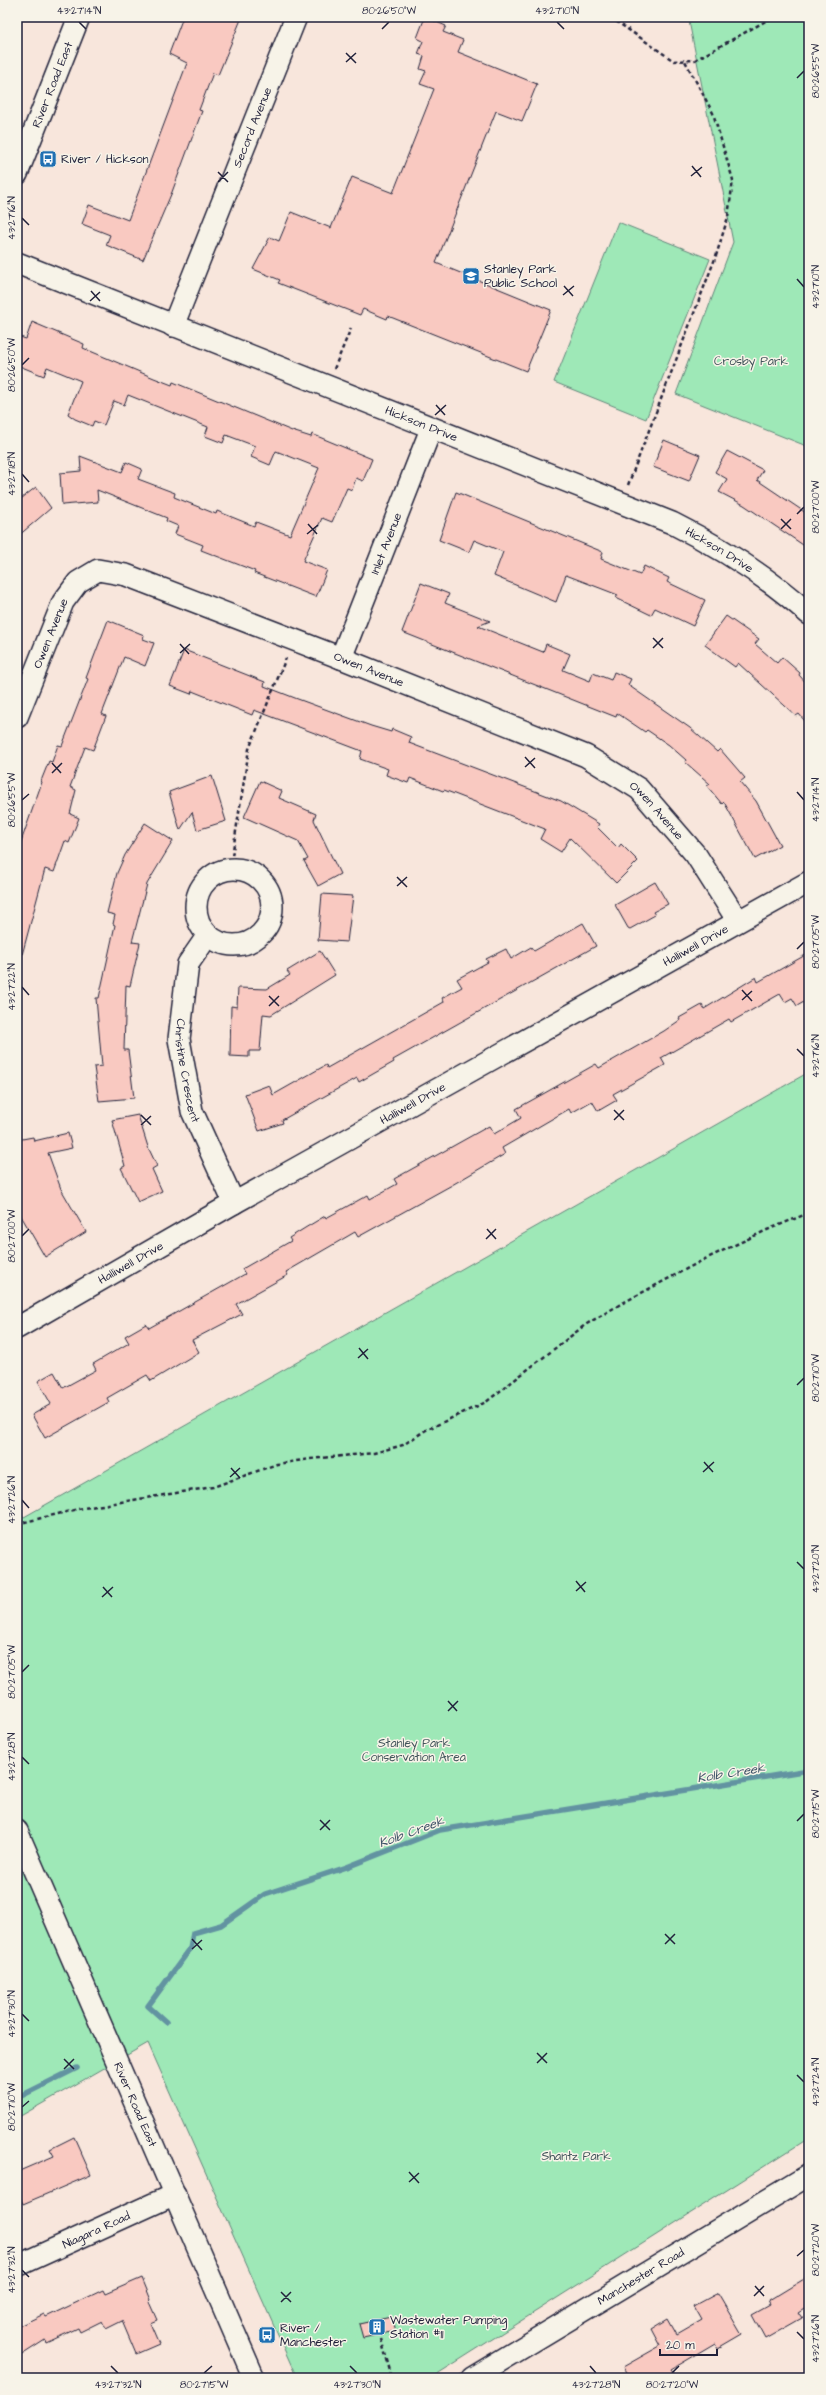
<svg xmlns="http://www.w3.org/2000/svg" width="826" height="2395" font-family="'Architects Daughter',sans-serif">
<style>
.green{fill:#9ee8b7;stroke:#608579}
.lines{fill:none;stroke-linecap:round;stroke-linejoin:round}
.stream{stroke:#6293a1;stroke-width:5.5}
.building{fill:#f9c9c1;stroke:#22223b}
.minor-casing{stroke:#22223b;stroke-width:24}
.path{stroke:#22223b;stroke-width:2.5;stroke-dasharray:4 3;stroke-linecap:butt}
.minor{stroke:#f7f3e8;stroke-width:21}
.ticks{fill:none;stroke:#22223b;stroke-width:1.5}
.labels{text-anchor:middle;stroke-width:3;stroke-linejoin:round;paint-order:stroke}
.street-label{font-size:12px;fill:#22223b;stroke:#f7f3e8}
.poi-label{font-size:12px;fill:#22223b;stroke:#f7f3e8;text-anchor:start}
.park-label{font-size:12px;fill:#41545a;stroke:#f7f3e8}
.water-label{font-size:13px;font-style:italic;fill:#3d5166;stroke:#f7f3e8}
.neatline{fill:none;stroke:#22223b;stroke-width:1.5}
.ticks-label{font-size:10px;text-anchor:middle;fill:#22223b}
</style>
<rect width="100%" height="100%" fill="#f8e6dc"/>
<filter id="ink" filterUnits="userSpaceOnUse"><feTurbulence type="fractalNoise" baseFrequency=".025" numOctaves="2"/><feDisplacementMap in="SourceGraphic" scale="8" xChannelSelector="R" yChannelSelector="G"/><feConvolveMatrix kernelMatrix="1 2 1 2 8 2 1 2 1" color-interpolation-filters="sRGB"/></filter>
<g filter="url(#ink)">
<path class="green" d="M696,17H809V447L676,394L733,242L689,21Z
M618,222L710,259L646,419L554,382Z
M809,1072V2138L431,2378H297L148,2043L17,2118V1521Z"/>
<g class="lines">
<path class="stream" d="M166,2022L148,2006L190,1949L193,1933L221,1925L265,1894L347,1867L440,1830L809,1770
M17,2098L77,2068"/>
</g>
<path class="building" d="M183,17H242L218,75L213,73L199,110L202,111L172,192L143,260L106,245L110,235L82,224L89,205L128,220L187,63L169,54Z
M425,17L446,26L443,32L463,40L458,52L537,84L522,121L496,111L436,263L551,310L526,371L388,316L387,319L363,309L360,315L278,283L280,280L253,269L270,237L279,241L291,212L331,228L352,177L393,193L434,89L420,84L426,71L420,69L424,56L418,54L423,41L417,38Z
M32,322L84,344L83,348L154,378L172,385L173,382L292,431L311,437L312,434L372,459L363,481L356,478L352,490L347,488L332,522L322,518L303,561L327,570L316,597L254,573L255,571L201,550L203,545L175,534L178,526L166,521L167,518L97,490L98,502L62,505L60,473L81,471L80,456L122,472L126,462L142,469L138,479L175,493L174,497L216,514L217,511L254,526L256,522L290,535L319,468L276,451L270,465L251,457L255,446L226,435L223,443L205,436L208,427L128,395L124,405L114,401L104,425L94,421L92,426L75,419L68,414L81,381L47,367L44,376L17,365V336L26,339Z
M664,440L700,455L689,481L653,467Z
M727,451L763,470L757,480L809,515V549L744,505L719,492L727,479L715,472Z
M36,487L51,508L17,537V502Z
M456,492L603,552L601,559L640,575L644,566L669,578L667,582L705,600L693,626L655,608L651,615L616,598L618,595L566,575L556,602L494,576L503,552L474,540L469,552L439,540Z
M421,583L449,594L445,603L490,621L478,626L543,652L546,644L570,654L563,670L590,681L593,673L611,680L614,672L631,679L628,685L690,728L717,752L720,749L745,778L740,782L756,801L780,845L755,859L724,802L722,804L707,786L710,784L685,762L686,760L669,745L647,730L645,732L617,713L616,717L402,632Z
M726,616L759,639L755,644L777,663L782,657L800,673L799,675L809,686V726L799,714L796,716L738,663L735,667L705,645Z
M108,620L144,635L143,639L154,643L145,666L124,657L102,714L106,716L93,750L85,747L70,787L76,790L70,814L79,818L69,843L65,841L54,872L45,869L22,955L17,954V853L42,782L41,781L49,761L52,762L58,745L62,746L88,679L86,678Z
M184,650L265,682L264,686L295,698L371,726L391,732L392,729L411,737L409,743L561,801L599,824L597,827L618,848L621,844L638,861L616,883L570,838L561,852L540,839L545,829L444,790L443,791L410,778L408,783L386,775L388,769L360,759L362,751L254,710L252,715L192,691L191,694L170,686Z
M212,776L226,821L197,830L192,812L180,830L169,792Z
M260,781L282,791L279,798L316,814L314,820L340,874L318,886L304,861L308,859L298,841L244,817Z
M145,823L173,841L147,884L132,942L140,943L130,986L126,985L124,1050H128L134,1098L99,1101L94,1067L102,1066L96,998H99L115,925L113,924L115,915L107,913L117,873L125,855Z
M655,882L668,904L653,912L655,915L630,929L628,928L615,905Z
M322,894L353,896L347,942L318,940Z
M583,923L596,946L393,1060L394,1062L359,1082L357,1078L282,1120L283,1123L259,1131L245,1094L269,1085L273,1095L326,1065L327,1068L444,1002L442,998L462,987L457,979L488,962L486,959L506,949L511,959L531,947L534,951Z
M320,951L335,975L271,1015L263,1014L260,1051H249V1057L230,1056L231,1006L237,1007L238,988L267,989L290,975L287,971Z
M809,953V999L797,1006L792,998L785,1002L780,994L731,1022L729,1019L661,1058L665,1065L613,1094L617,1100L598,1111L592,1101L571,1113L569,1109L502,1148L505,1154L452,1185L358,1237L355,1232L286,1272L288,1275L236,1304L242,1314L192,1340L199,1352L151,1381L147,1375L107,1398L109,1402L45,1438L32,1415L51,1404L38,1381L54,1372L63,1388L96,1370L93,1364L129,1343L125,1336L146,1324L149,1328L245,1274L242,1269L291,1241L289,1238L305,1228L325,1216L326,1218L368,1195L370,1199L397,1184L394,1179L489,1126L494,1134L521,1118L516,1109L543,1094L596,1064L599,1068L664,1031L680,1020L679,1018L702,1005L704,1009L756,977L758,982Z
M138,1115L148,1147L157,1166L152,1169L162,1191L138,1202L121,1168L125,1166L112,1120Z
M68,1133L72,1148L48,1153L61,1189L86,1232L45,1257L17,1209V1140L33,1137L34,1141Z
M74,2137L91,2175L23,2204L17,2190V2172L54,2156L50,2149Z
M809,2276V2305L798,2312L802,2318L765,2339L752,2315L770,2305L768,2301Z
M142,2278L151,2300L149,2302L157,2320L150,2323L159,2344L136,2354L122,2321L106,2329L102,2321L80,2332L78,2328L46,2343L45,2340L17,2358V2327L44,2314L46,2317L103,2290L105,2294Z
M718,2293L742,2334L718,2348L715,2343L671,2369L677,2378H629L623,2367L660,2346L651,2329L667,2319L676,2335L702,2320L694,2306Z
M391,2317L395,2331L363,2338L359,2324Z"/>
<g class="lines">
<defs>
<g id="minor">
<path id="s1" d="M17,174L79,17"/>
<path id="s2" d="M17,263L672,523C722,548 768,577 809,614"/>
<path id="s3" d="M173,326L296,17"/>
<path id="s4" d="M341,658L431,429"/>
<path id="s5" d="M17,717L63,602L78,582L98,570L126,575L341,658L586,756L639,789L696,855L738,921"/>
<circle cx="234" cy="907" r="38"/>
<path id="s6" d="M208,935L188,964L179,1039L192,1111L234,1203"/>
<path id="s7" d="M17,1328L234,1203L809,882"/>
<path id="s8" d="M17,1831L254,2378"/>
<path id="s9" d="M17,2266L175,2194"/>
<path id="s10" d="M472,2378L809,2175"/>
</g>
</defs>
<use href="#minor" class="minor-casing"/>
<path class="path" d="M610,17L674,61L695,60L773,17
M334,369L351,328
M628,485L716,256L728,217L733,180L713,113L685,61
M230,869L249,749L286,658
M17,1524L78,1509L213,1487L277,1464L310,1459L374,1453L403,1445L426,1430L486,1402L585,1325L619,1305L705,1259L767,1230L809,1213
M381,2339L392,2378"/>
<use href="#minor" class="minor"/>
</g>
</g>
<path class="ticks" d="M79,22L86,29M557,22L564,29M382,29L389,22M346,53L356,63M346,62L356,53M797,78L804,71M692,166L701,177M218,172L228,182M691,176L702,167M218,182L228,172M22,218L29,225M797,279L804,287M564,286L573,296M91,291L100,301M563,295L574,286M90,301L100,292M22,365L29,358M436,405L445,415M435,415L446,405M22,474L29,482M797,514L804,507M781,519L791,529M308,524L317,534M781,529L791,519M307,534L318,525M653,638L663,648M180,644L189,654M653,648L663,638M180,653L190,644M525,757L535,768M52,763L61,773M525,767L535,758M52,773L62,763M797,792L804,800M22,800L29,794M397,877L407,887M397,886L407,877M797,949L804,942M22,987L29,995M742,990L752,1001M269,996L279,1006M742,1000L752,991M269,1006L279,996M797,1049L804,1056M614,1110L624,1120M141,1115L151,1125M614,1120L624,1110M141,1125L151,1116M487,1229L496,1239M22,1236L29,1229M486,1239L496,1229M359,1348L368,1359M358,1358L368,1349M797,1385L804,1378M704,1462L713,1472M231,1468L240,1478M703,1472L714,1462M230,1477L240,1468M22,1500L29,1508M797,1562L804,1569M576,1581L585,1592M103,1587L112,1597M576,1591L586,1582M102,1597L113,1587M22,1672L29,1665M448,1701L457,1711M448,1711L458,1701M22,1757L29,1764M320,1820L330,1830M797,1821L804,1814M320,1830L330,1820M665,1934L675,1944M192,1939L202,1950M665,1944L675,1934M192,1949L202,1940M22,2014L29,2021M537,2053L547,2063M64,2059L74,2069M537,2063L547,2053M64,2069L74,2059M797,2075L804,2082M22,2107L29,2101M409,2172L419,2183M409,2182L419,2173M797,2256L804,2250M22,2270L29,2277M755,2286L764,2296M281,2292L291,2302M754,2296L764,2286M281,2302L291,2292M797,2332L804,2339M111,2366L118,2373M350,2366L357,2373M590,2366L596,2373M204,2373L212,2366M672,2373L679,2366"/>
<defs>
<symbol id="bus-square" viewBox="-11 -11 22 22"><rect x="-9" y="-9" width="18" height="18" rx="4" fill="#1f6fb2" stroke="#f7f3e8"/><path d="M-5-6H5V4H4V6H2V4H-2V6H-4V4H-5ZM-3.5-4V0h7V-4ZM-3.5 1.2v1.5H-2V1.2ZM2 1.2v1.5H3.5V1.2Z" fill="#fff"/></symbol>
<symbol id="school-square" viewBox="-11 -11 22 22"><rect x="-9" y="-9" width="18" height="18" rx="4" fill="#1f6fb2" stroke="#f7f3e8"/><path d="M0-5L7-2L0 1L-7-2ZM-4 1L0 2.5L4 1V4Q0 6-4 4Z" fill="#fff"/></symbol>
<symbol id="building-square" viewBox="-11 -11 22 22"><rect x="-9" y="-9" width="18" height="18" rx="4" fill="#1f6fb2" stroke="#f7f3e8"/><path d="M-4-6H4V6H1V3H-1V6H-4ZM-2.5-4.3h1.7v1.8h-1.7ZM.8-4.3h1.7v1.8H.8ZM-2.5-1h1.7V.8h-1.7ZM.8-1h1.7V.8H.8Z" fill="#fff"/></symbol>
</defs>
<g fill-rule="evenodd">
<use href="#bus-square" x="38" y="149" width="20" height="20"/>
<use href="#school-square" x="461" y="266" width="20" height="20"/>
<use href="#building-square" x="367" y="2317" width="20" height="20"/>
<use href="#bus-square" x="257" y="2325" width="20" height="20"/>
</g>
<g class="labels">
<g class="street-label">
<text dy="4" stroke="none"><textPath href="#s1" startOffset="96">River Road East</textPath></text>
<text dy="4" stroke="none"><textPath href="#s3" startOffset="214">Secord Avenue</textPath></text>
<text dy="4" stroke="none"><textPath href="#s2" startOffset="435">Hickson Drive</textPath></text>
<text dy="4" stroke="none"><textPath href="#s4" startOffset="123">Inlet Avenue</textPath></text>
<text dy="4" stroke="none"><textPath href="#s2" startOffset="759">Hickson Drive</textPath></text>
<text dy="4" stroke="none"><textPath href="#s5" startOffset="90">Owen Avenue</textPath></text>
<text dy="4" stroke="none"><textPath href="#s5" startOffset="461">Owen Avenue</textPath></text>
<text dy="4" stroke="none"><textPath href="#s5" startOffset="785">Owen Avenue</textPath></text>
<text dy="4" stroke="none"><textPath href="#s7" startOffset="779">Halliwell Drive</textPath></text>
<text dy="4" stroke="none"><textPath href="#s6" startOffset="143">Christine Crescent</textPath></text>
<text dy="4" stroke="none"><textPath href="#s7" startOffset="455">Halliwell Drive</textPath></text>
<text dy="4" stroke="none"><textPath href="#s7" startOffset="131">Halliwell Drive</textPath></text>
<text dy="4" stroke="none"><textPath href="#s8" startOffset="298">River Road East</textPath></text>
<text dy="4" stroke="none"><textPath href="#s9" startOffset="87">Niagara Road</textPath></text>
<text dy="4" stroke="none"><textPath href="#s10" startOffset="197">Manchester Road</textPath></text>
</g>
<g class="poi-label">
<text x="61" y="163">River / Hickson</text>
<text x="484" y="273">Stanley Park<tspan x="484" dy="14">Public School</tspan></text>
<text x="390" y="2324">Wastewater Pumping<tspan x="390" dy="14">Station #11</tspan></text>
<text x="280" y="2332">River /<tspan x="280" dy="14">Manchester</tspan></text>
</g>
<g class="park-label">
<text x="751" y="365">Crosby Park</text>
<text x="414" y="1747">Stanley Park<tspan x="414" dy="14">Conservation Area</tspan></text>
<text x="576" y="2160">Shantz Park</text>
</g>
<g class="water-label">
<text transform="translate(731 1772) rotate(-9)" y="5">Kolb Creek</text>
<text transform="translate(411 1831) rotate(-20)" y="5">Kolb Creek</text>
</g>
</g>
<rect width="826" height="2395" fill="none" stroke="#f7f3e8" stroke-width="44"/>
<path d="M660 2349v6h57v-6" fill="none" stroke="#22223b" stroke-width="2"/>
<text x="666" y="2349" font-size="12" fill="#22223b" stroke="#f7f3e8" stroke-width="3" paint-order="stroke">20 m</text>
<rect x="22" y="22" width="782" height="2351" class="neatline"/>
<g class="ticks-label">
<text x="79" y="14">43°27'14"N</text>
<text x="389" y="14">80°26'50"W</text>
<text x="557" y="14">43°27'10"N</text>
<text transform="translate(815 71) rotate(-90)" y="4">80°26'55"W</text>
<text transform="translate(11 218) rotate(-90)" y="4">43°27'16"N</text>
<text transform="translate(815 287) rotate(-90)" y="4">43°27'10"N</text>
<text transform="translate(11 365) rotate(-90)" y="4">80°26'50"W</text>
<text transform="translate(11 474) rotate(-90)" y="4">43°27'18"N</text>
<text transform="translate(815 507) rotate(-90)" y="4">80°27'00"W</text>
<text transform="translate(815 800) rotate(-90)" y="4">43°27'14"N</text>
<text transform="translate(11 800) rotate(-90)" y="4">80°26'55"W</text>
<text transform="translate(815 942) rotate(-90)" y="4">80°27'05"W</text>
<text transform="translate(11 987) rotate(-90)" y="4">43°27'22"N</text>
<text transform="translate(815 1056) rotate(-90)" y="4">43°27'16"N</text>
<text transform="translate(11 1236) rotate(-90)" y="4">80°27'00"W</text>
<text transform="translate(815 1378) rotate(-90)" y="4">80°27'10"W</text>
<text transform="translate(11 1500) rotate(-90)" y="4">43°27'26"N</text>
<text transform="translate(815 1569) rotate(-90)" y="4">43°27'20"N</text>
<text transform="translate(11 1672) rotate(-90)" y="4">80°27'05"W</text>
<text transform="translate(11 1757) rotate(-90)" y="4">43°27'28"N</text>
<text transform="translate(815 1814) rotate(-90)" y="4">80°27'15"W</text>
<text transform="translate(11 2014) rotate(-90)" y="4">43°27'30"N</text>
<text transform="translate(815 2082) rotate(-90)" y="4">43°27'24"N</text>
<text transform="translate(11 2107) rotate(-90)" y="4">80°27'10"W</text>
<text transform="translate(815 2250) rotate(-90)" y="4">80°27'20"W</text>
<text transform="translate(11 2270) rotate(-90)" y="4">43°27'32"N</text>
<text transform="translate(815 2339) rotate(-90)" y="4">43°27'26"N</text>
<text x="118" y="2388">43°27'32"N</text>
<text x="204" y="2388">80°27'15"W</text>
<text x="357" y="2388">43°27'30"N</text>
<text x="596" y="2388">43°27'28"N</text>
<text x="672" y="2388">80°27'20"W</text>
</g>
</svg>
